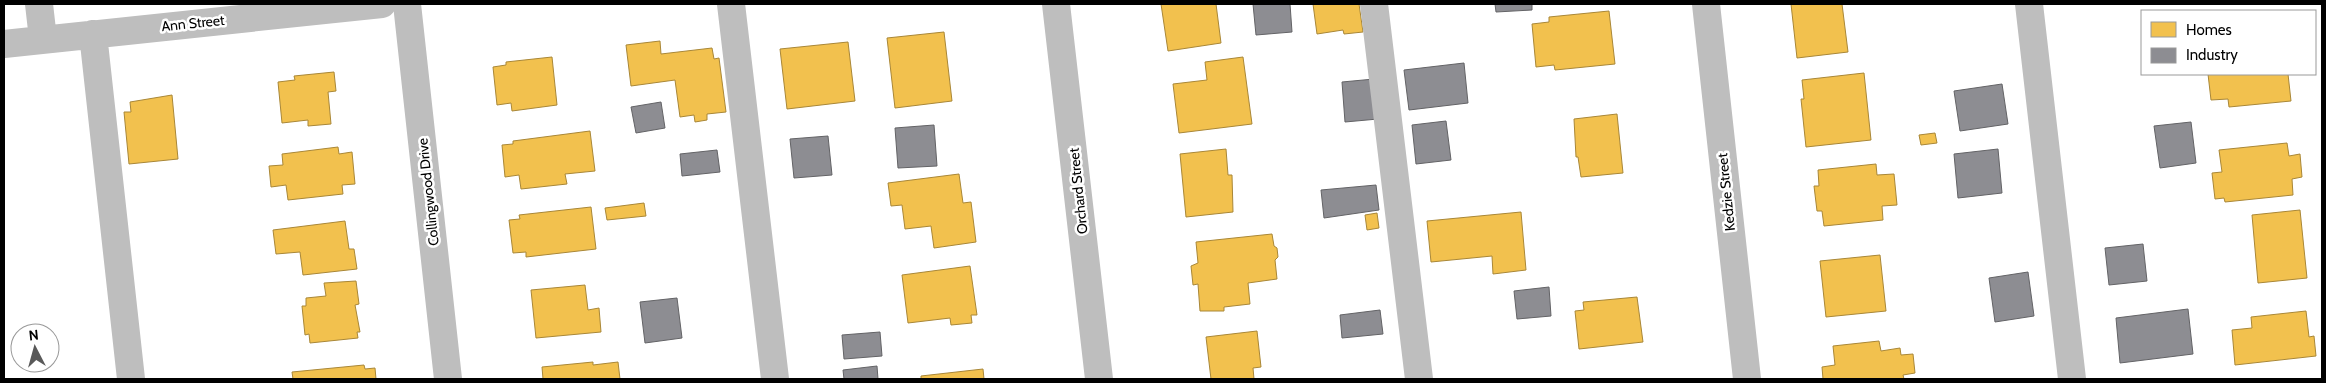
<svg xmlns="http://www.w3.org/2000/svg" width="2326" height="383" font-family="Cabin,sans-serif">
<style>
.homes{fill:#f2c14e;stroke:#a98737}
.industry{fill:#8d8d92;stroke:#636366}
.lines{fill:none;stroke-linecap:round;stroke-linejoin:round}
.minor{stroke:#bebebe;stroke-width:28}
.labels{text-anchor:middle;stroke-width:5;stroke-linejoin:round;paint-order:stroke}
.street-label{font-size:14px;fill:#000;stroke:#fff}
</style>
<rect width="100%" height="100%" fill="#fff"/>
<path class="homes" d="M 1161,4 L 1216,4 L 1221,43 L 1168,51 Z
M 1313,4 L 1359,4 L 1363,32 L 1344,34 L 1343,30 L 1317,34 Z
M 1791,4 L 1842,4 L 1848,52 L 1797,58 Z
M 1609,11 L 1615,64 L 1555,70 L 1554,65 L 1536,67 L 1532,24 L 1549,22 L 1549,17 Z
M 944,32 L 952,101 L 895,108 L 887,38 Z
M 660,41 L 661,54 L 712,48 L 714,59 L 719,58 L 726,112 L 707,114 L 707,120 L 695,122 L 694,115 L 680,117 L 675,80 L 631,86 L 626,45 Z
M 848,42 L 855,101 L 787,109 L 780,49 Z
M 552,57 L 557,105 L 512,111 L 511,103 L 497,105 L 493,67 L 506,65 L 506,62 Z
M 1243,57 L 1252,124 L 1179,133 L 1173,84 L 1207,80 L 1205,62 Z
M 334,72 L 336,91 L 328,92 L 331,124 L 308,126 L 308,120 L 282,123 L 278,82 L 295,80 L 294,76 Z
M 1864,73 L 1871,140 L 1806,147 L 1801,99 L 1804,99 L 1802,80 Z
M 2208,74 L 2288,74 L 2291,101 L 2229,107 L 2228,99 L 2211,100 Z
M 172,95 L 178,159 L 129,164 L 124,112 L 131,112 L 130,102 Z
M 1617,114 L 1623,173 L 1581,177 L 1578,157 L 1576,157 L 1574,119 Z
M 590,131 L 595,171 L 565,174 L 567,184 L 521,189 L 519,175 L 505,177 L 502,145 L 513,144 L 513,141 Z
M 1935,133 L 1937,143 L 1921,145 L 1919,135 Z
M 2287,143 L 2289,156 L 2300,154 L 2302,177 L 2292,179 L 2293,195 L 2225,202 L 2224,198 L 2215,199 L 2212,173 L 2222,172 L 2219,150 Z
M 338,147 L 339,154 L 352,152 L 355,184 L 342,185 L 343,194 L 288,200 L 286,185 L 271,187 L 269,166 L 283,165 L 282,154 Z
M 1226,149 L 1228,175 L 1232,175 L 1233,212 L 1186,217 L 1180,154 Z
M 1876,164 L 1877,175 L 1894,174 L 1897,205 L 1882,206 L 1883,220 L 1824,226 L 1822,211 L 1817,211 L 1814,186 L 1819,186 L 1818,170 Z
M 959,174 L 963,203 L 971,202 L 976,242 L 934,248 L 931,226 L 905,229 L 902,205 L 891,206 L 888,183 Z
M 644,203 L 646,216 L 607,220 L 605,208 Z
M 591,207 L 596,249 L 526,257 L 526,252 L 513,253 L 509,220 L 520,219 L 519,215 Z
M 2300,210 L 2307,278 L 2258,283 L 2252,215 Z
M 1521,212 L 1526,270 L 1493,274 L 1492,256 L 1431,262 L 1427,221 Z
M 1377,213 L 1379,228 L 1367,230 L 1365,215 Z
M 345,221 L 349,249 L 354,249 L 357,269 L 303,275 L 300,252 L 276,254 L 273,230 Z
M 1272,234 L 1274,246 L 1277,248 L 1278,257 L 1275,260 L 1277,279 L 1248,283 L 1250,304 L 1224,307 L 1224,311 L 1200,311 L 1198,284 L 1193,285 L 1191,266 L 1198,263 L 1196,242 Z
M 1880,255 L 1886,311 L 1826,317 L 1820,261 Z
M 970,266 L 977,315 L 971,315 L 972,323 L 951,325 L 950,318 L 908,323 L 902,275 Z
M 356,281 L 359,304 L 355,305 L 360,332 L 357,332 L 358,338 L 310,343 L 309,334 L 305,335 L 302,306 L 306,306 L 306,298 L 326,296 L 324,283 Z
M 585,285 L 588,310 L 599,308 L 601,332 L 536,338 L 531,290 Z
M 1637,297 L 1643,342 L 1579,349 L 1575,311 L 1584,310 L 1583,302 Z
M 2306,311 L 2309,337 L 2314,336 L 2316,356 L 2235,365 L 2232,330 L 2252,328 L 2251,317 Z
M 1257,331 L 1261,367 L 1253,368 L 1254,379 L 1211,379 L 1206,337 Z
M 1879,341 L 1881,351 L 1900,348 L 1901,355 L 1913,354 L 1915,373 L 1903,375 L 1904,379 L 1823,379 L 1822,367 L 1835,365 L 1833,346 Z
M 593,362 L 593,365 L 618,362 L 620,379 L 543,379 L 542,367 Z
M 364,365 L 365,369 L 375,368 L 376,379 L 293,379 L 292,372 Z
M 983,369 L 984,379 L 921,379 L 921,376 Z"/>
<path class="industry" d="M 1253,4 L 1290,4 L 1292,32 L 1256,35 Z
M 1495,4 L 1532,4 L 1532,10 L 1496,12 Z
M 1464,63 L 1468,103 L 1409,110 L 1404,70 Z
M 1374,79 L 1378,119 L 1345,122 L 1342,82 Z
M 2002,84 L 2008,124 L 1960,131 L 1954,91 Z
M 661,102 L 665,128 L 636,133 L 631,107 Z
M 1446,121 L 1451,160 L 1416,164 L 1412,125 Z
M 2191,122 L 2196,163 L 2160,168 L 2154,126 Z
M 934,125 L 937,166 L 898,168 L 895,128 Z
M 828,136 L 832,175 L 794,178 L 790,139 Z
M 1998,149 L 2002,193 L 1958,198 L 1954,154 Z
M 717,150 L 720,172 L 682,176 L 680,154 Z
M 1376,185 L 1379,210 L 1324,218 L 1321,190 Z
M 2143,244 L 2147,281 L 2109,285 L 2105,248 Z
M 2028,272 L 2034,316 L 1995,322 L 1989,278 Z
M 1549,287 L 1551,316 L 1517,319 L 1514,291 Z
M 677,298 L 682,338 L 645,343 L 640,302 Z
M 2188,309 L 2193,354 L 2120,363 L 2116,318 Z
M 1380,310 L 1383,334 L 1342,338 L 1340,315 Z
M 880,332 L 882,356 L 844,359 L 842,335 Z
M 877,366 L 878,379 L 844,379 L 843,370 Z"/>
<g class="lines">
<path class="minor" d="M 39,4 L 43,39
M 407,4 L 448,379
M 731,4 L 775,379
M 1056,4 L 1099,379
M 1374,4 L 1419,379
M 1706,4 L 1747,379
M 2029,4 L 2072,379
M 93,34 L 131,379
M 4,44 L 382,4"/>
</g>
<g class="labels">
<g class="street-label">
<text transform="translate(193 23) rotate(-6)" y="5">Ann Street</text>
<text transform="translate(1078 191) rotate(-96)" y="5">Orchard Street</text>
<text transform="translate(428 192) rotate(-96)" y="5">Collingwood Drive</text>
<text transform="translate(1726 192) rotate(-96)" y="5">Kedzie Street</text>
</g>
</g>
<rect width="2326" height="383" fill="none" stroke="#000000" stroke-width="10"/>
<rect x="2141" y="10" width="175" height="65" fill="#ffffff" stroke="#999999"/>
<rect x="2151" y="22" width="25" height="15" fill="#f2c14e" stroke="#999999"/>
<text x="2186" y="35" font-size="15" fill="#000000">Homes</text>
<rect x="2151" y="48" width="25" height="15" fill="#8d8d92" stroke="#999999"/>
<text x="2186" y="60" font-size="15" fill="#000000">Industry</text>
<g transform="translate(35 348) rotate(354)"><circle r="24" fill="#ffffff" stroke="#999999"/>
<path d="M0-4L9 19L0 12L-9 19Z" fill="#595959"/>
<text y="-8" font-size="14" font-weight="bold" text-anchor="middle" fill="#000000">N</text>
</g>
</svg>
